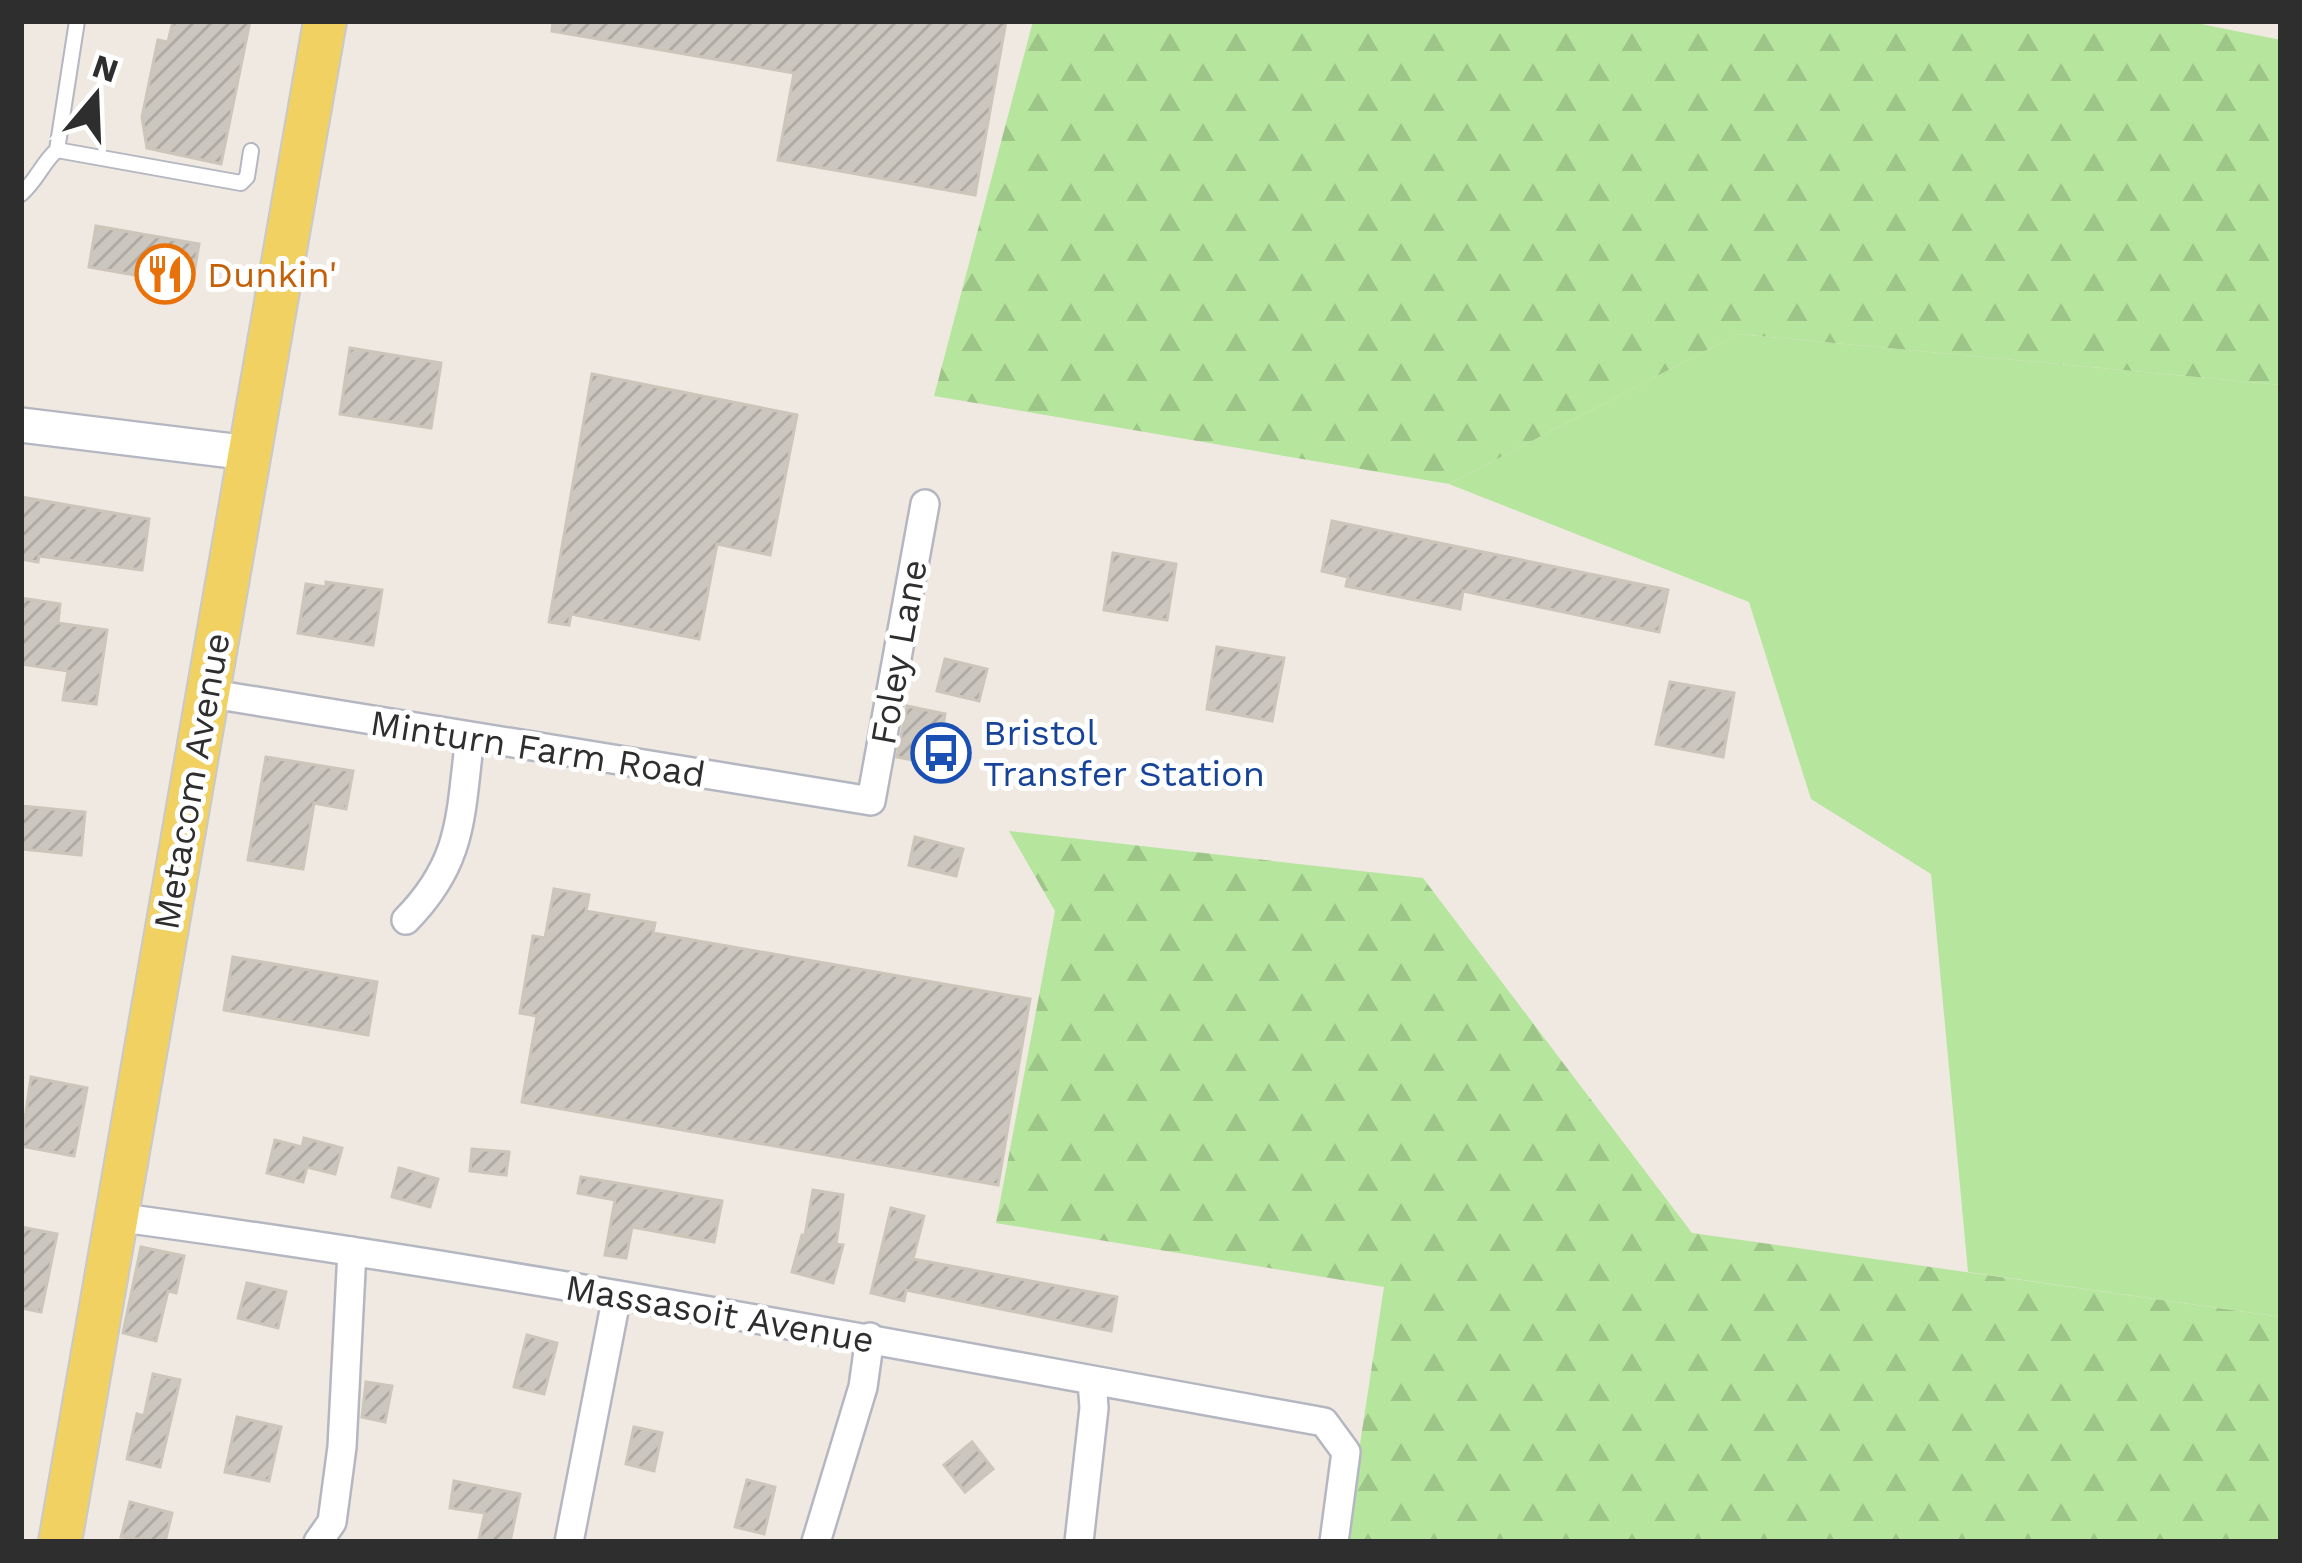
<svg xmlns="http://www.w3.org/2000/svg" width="2302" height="1563" font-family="'Work Sans',sans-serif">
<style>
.grass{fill:#b6e59e}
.forest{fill:url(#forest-firs)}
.building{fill:url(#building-hatch);stroke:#cbc5ba;stroke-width:3}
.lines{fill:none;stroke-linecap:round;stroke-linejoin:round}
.service-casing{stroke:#b4b7c1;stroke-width:18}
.minor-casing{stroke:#b4b7c1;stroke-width:32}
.tertiary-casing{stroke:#b4b7c1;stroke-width:38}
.primary-casing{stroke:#c9c9c9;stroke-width:46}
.service{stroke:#fff;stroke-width:14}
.minor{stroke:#fff;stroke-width:27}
.tertiary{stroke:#fff;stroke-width:33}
.primary{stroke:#f2d163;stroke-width:42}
.labels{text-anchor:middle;stroke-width:10;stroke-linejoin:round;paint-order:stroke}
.food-label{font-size:36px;fill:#c56008;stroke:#fff;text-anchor:start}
.street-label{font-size:36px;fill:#2e2e2e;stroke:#fff}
.transit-label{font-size:36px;fill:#164399;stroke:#fff;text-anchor:start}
</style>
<defs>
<pattern id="forest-firs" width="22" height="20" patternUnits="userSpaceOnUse" patternTransform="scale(3)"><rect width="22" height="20" fill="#b6e59e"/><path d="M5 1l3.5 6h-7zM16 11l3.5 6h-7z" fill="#9dc588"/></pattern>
<pattern id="building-hatch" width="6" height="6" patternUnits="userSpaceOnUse" patternTransform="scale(3)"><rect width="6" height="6" fill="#cbc7bf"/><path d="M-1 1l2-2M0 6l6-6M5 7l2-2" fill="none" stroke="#afaba4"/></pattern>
</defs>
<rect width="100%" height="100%" fill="#efe9e1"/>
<path class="grass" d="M 1738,334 L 2281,385 L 2281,1317 L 1968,1272 L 1931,874 L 1811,799 L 1749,602 L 1449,484 Z"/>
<path class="forest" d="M 1033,21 L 2186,21 L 2281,40 L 2281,385 L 1738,334 L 1449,484 L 934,396 Z
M 1009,831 L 1423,878 L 1692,1233 L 2281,1317 L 2281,1542 L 1345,1542 L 1384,1287 L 996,1223 L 1055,911 Z"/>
<path class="building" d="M 173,21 L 250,21 L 221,164 L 147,148 L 142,117 L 158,40 L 168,42 Z
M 553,21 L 1006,21 L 975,195 L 778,160 L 794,73 L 552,31 Z
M 96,226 L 199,244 L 192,285 L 89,267 Z
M 350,348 L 441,363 L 431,428 L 340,414 Z
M 592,374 L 797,415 L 770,555 L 717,544 L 699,639 L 571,614 L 569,625 L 549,622 Z
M 21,497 L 149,519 L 142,570 L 39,556 L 38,562 L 21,559 Z
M 1332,521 L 1668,590 L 1659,632 L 1463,591 L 1460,609 L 1346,586 L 1348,577 L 1322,571 Z
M 1113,553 L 1176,564 L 1167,620 L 1104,610 Z
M 326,582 L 382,590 L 373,645 L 298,633 L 306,584 L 326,587 Z
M 21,598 L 60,604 L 58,623 L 107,630 L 96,704 L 63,700 L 68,671 L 21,664 Z
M 1217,647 L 1284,658 L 1272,721 L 1207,709 Z
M 945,659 L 987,669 L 979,701 L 937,691 Z
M 1670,682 L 1734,693 L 1723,757 L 1656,744 Z
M 907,706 L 945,714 L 942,733 L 962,736 L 956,768 L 897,757 Z
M 266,757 L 353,771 L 346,809 L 314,803 L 303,869 L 248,860 Z
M 21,806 L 85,812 L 81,855 L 21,849 Z
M 915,837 L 963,849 L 956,876 L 909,865 Z
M 554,889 L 589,895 L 586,911 L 655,923 L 653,933 L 1030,999 L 998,1185 L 522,1102 L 537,1016 L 520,1013 L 533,936 L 545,938 Z
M 233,957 L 377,982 L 368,1035 L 224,1010 Z
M 31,1077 L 87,1088 L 74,1156 L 21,1146 Z
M 304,1138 L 342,1148 L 335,1174 L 307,1167 L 303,1182 L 267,1173 L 275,1140 L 302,1147 Z
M 472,1149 L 509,1152 L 506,1175 L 470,1171 Z
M 399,1168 L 438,1179 L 430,1207 L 392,1197 Z
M 581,1177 L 722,1201 L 714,1242 L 632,1227 L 626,1258 L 605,1255 L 615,1200 L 578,1193 Z
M 813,1190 L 843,1195 L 836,1244 L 843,1245 L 833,1283 L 792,1272 L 802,1235 L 805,1235 Z
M 891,1208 L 924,1216 L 913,1259 L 1117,1297 L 1111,1331 L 906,1290 L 904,1301 L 871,1293 Z
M 21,1227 L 57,1234 L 41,1312 L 21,1308 Z
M 141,1247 L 184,1256 L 176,1293 L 168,1291 L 156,1341 L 123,1333 Z
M 247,1283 L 286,1292 L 278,1328 L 238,1318 Z
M 527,1335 L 557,1343 L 544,1394 L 514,1387 Z
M 153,1374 L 180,1380 L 160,1467 L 127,1459 L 137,1414 L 144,1416 Z
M 366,1382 L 392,1386 L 385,1422 L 362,1417 Z
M 237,1417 L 281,1427 L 269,1481 L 225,1472 Z
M 634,1427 L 662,1433 L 654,1471 L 626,1464 Z
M 972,1442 L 993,1469 L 965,1492 L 944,1465 Z
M 747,1480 L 775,1487 L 764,1534 L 735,1527 Z
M 454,1481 L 520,1494 L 510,1542 L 479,1539 L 485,1513 L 450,1508 Z
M 130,1502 L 172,1513 L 165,1542 L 121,1537 Z"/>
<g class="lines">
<g class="service-casing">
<path id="service" d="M 77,21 L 57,150 L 241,183 L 247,177 L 251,151
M 21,194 C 38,179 42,163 57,150"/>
</g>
<g class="minor-casing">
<path id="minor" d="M 206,693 L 871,801 L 925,504
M 406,920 C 464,861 460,815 470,737
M 115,1217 C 520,1271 922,1350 1324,1422 L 1346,1452 L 1334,1542
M 318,1542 L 332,1522 L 342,1447 L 352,1251
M 569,1542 L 617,1295
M 816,1542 L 863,1387 L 870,1337
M 1079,1542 L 1094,1408 L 1092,1380"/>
</g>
<g class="tertiary-casing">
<path id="tertiary" d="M 21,425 L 249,453"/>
</g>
<g class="primary-casing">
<path id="primary" d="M 60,1542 L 325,21"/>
</g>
<use href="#service" class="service"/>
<use href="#minor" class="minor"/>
<use href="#tertiary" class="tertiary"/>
<use href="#primary" class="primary"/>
</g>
<defs>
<g id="restaurant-ring" transform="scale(3)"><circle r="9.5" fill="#fff" stroke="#e8710a" stroke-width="1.5"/><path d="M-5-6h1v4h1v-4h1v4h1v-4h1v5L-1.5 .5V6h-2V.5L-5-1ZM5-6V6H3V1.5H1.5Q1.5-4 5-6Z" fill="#e8710a"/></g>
<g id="bus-ring" transform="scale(3)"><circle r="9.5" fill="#fff" stroke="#1a4fb4" stroke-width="1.5"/><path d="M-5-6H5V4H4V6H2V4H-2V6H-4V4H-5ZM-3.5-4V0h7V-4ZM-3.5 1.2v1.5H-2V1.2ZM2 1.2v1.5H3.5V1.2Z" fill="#1a4fb4"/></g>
</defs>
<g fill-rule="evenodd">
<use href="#restaurant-ring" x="165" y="274"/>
<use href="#bus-ring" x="941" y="753"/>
</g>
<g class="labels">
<g class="food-label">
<text x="207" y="287">Dunkin'</text>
</g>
<g class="street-label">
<text transform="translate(898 652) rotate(-80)" y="13">Foley Lane</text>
<text transform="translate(538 748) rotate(9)" y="13">Minturn Farm Road</text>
<text transform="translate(191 781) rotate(-80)" y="13">Metacom Avenue</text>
<text transform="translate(720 1313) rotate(10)" y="13">Massasoit Avenue</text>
</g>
<g class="transit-label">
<text x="983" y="745">Bristol<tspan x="983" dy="41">Transfer Station</tspan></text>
</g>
</g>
<rect width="2302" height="1563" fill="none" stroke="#2e2e2e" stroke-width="48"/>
<g transform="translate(96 96) rotate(19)" stroke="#ffffff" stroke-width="9" paint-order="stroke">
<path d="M0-9L21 45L0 30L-21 45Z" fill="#2e2e2e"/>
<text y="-18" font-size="33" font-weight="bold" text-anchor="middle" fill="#2e2e2e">N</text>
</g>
</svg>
